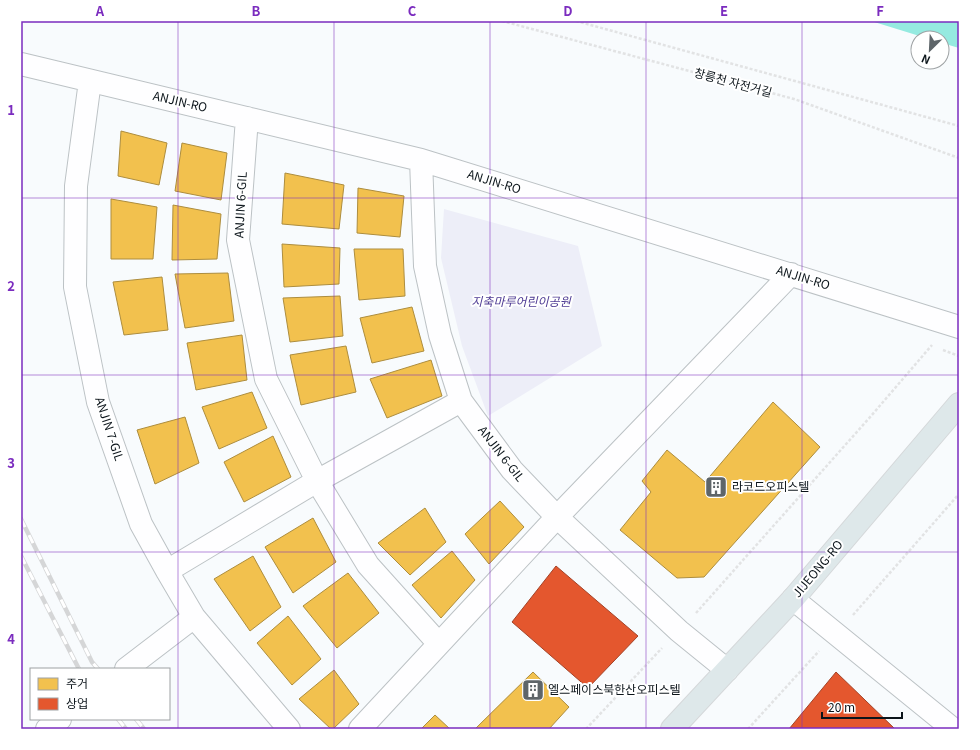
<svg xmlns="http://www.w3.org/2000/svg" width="980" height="750" font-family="Georgia,'Noto Sans KR',serif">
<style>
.green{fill:#edeef8}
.water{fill:#95eae0}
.homes{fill:#f2c14e;stroke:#ad8d3e}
.shops{fill:#e4572e;stroke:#a34328}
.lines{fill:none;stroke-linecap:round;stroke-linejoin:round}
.minor-casing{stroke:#bcc2c5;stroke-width:24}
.major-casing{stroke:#d5d8da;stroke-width:24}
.path{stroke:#e2e3e4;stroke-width:2.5;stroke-dasharray:3 2;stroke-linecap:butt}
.minor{stroke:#fefeff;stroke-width:22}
.major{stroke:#dee8ea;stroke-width:22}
.rail-casing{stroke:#d5d6d7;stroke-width:4.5}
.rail{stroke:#fff;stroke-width:3;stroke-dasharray:9;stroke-linecap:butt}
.grid{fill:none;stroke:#7b2cbf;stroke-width:1;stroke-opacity:0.55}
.labels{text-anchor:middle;stroke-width:4;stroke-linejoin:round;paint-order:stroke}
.street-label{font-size:12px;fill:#0b141a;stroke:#fff}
.park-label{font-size:12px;font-style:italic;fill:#4d3a93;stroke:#fff}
.poi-label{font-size:12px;fill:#0b141a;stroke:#fff;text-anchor:start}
.neatline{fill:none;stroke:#7b2cbf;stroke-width:1.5}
.grid-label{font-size:13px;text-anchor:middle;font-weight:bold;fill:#7b2cbf}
</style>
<rect width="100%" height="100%" fill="#f8fbfd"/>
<path class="green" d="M 444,209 L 578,246 L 602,346 L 488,416 L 462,346 L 441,258 Z"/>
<path class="water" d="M 871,21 L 959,21 L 959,48 L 942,43 L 942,38 L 926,38 Z"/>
<path class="homes" d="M 121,131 L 167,143 L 159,185 L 118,176 Z
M 182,143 L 227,153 L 221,200 L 175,191 Z
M 285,173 L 344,185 L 339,229 L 282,224 Z
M 358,188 L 404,196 L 400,237 L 357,233 Z
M 111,199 L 157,207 L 153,259 L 111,259 Z
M 173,205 L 221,214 L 217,259 L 172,260 Z
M 282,244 L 340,248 L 339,284 L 284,287 Z
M 354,249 L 403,249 L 405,296 L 359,300 Z
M 228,273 L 234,321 L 185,328 L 175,274 Z
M 162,277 L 168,330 L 124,335 L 113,282 Z
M 340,296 L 343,336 L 290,342 L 283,298 Z
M 412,307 L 424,351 L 372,363 L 360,318 Z
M 242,335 L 247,380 L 196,390 L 187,343 Z
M 346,346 L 356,392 L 301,405 L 290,355 Z
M 431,360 L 442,396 L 387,418 L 370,379 Z
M 252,392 L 267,428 L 219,449 L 202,407 Z
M 773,402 L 820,447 L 704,577 L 677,578 L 620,530 L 651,492 L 642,481 L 667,450 L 705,482 Z
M 185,417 L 199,463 L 155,484 L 137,430 Z
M 273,436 L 291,477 L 244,502 L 224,462 Z
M 500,501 L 524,527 L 489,564 L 465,534 Z
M 425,508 L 446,542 L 410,575 L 378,543 Z
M 313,518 L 336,562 L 293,593 L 265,547 Z
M 452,551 L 475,580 L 441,618 L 412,585 Z
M 253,556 L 281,607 L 250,631 L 214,579 Z
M 348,573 L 379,613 L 337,648 L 303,606 Z
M 288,616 L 321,659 L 292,685 L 257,643 Z
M 334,670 L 359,704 L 333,729 L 331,729 L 299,699 Z
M 533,672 L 569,707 L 549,729 L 475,729 Z
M 435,715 L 450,729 L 421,729 Z"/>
<path class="shops" d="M 556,566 L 638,636 L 588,688 L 512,622 Z
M 836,672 L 895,729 L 789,729 Z"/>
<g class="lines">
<g class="minor-casing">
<path id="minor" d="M 21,64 L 421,160 L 959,327
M 90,81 L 76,186 L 75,287 L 98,402 L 141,524 L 167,571 L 194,617 L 289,729
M 247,118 L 238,240 L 266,379 L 317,481 L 368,565 L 439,644
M 421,160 L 425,266 L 440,335 L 461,401 L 512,470 L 557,517 L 679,631 L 727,670
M 167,571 L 317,481 L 461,401
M 793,599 L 953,729
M 126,669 L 194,617
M 47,729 L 60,719
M 360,729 L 557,517 L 791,274"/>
</g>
<g class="major-casing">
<path id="major" d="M 672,729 L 793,599 L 959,404"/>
</g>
<path class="path" d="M 502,21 L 794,99 L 959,158
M 576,21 L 959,126
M 943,350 L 959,356
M 696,613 L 871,416 L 932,345
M 853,615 L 959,494
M 586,729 L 662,648
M 748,729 L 819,651"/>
<use href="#minor" class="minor"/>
<use href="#major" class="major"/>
<g class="rail-casing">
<path id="rail" d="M 21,519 L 92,662 L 98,669
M 21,556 L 79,669
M 118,719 L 126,729
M 136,719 L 144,729"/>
</g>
<use href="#rail" class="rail"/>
</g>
<path class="grid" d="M 178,21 L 178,729M 334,21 L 334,729M 490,21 L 490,729M 646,21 L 646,729M 802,21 L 802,729M 21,198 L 959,198M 21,375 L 959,375M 21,552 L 959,552"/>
<defs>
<g id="building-square" transform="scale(1.15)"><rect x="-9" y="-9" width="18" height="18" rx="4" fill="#5e6569" stroke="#fff"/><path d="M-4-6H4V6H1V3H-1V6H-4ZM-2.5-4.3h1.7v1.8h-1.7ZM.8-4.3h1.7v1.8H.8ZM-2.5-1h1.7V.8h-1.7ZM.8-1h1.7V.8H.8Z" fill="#fff"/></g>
</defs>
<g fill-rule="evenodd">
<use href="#building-square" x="716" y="487"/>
<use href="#building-square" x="533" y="690"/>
</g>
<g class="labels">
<g class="street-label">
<text transform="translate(733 83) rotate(15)" y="4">창릉천 자전거길</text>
<text transform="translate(180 102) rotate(13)" y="4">ANJIN-RO</text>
<text transform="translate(494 182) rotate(17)" y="4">ANJIN-RO</text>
<text transform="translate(241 205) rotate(-87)" y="4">ANJIN 6-GIL</text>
<text transform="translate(803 278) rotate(17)" y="4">ANJIN-RO</text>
<text transform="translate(109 429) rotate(72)" y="4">ANJIN 7-GIL</text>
<text transform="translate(501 454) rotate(52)" y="4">ANJIN 6-GIL</text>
<text transform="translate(818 569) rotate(-50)" y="4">JIJEONG-RO</text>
</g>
<g class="park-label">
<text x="521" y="306">지축마루어린이공원</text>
</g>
<g class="poi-label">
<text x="732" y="491">라코드오피스텔</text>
<text x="548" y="694">엘스페이스북한산오피스텔</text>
</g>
</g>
<rect width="980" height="750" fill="none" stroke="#ffffff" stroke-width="44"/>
<rect x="30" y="668" width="140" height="52" fill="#ffffff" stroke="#9da1a3"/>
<rect x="38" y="678" width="20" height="12" fill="#f2c14e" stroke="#9da1a3"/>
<text x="66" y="688" font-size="12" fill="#0b141a">주거</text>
<rect x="38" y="698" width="20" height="12" fill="#e4572e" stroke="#9da1a3"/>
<text x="66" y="708" font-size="12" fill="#0b141a">상업</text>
<g transform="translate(930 50) rotate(204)"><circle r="19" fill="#ffffff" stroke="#9da1a3"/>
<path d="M0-3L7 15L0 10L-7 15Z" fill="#5e6569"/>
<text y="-6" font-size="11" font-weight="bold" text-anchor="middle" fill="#0b141a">N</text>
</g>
<path d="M822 712v6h80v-6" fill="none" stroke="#0b141a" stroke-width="2"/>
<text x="828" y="712" font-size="12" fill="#0b141a" stroke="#ffffff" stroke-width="3" paint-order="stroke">20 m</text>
<rect x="22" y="22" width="936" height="706" class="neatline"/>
<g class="grid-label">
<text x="100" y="16">A</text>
<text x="256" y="16">B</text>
<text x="412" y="16">C</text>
<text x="568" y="16">D</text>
<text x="724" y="16">E</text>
<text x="880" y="16">F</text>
<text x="11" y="115">1</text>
<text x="11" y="291">2</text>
<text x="11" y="468">3</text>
<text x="11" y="644">4</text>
</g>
</svg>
